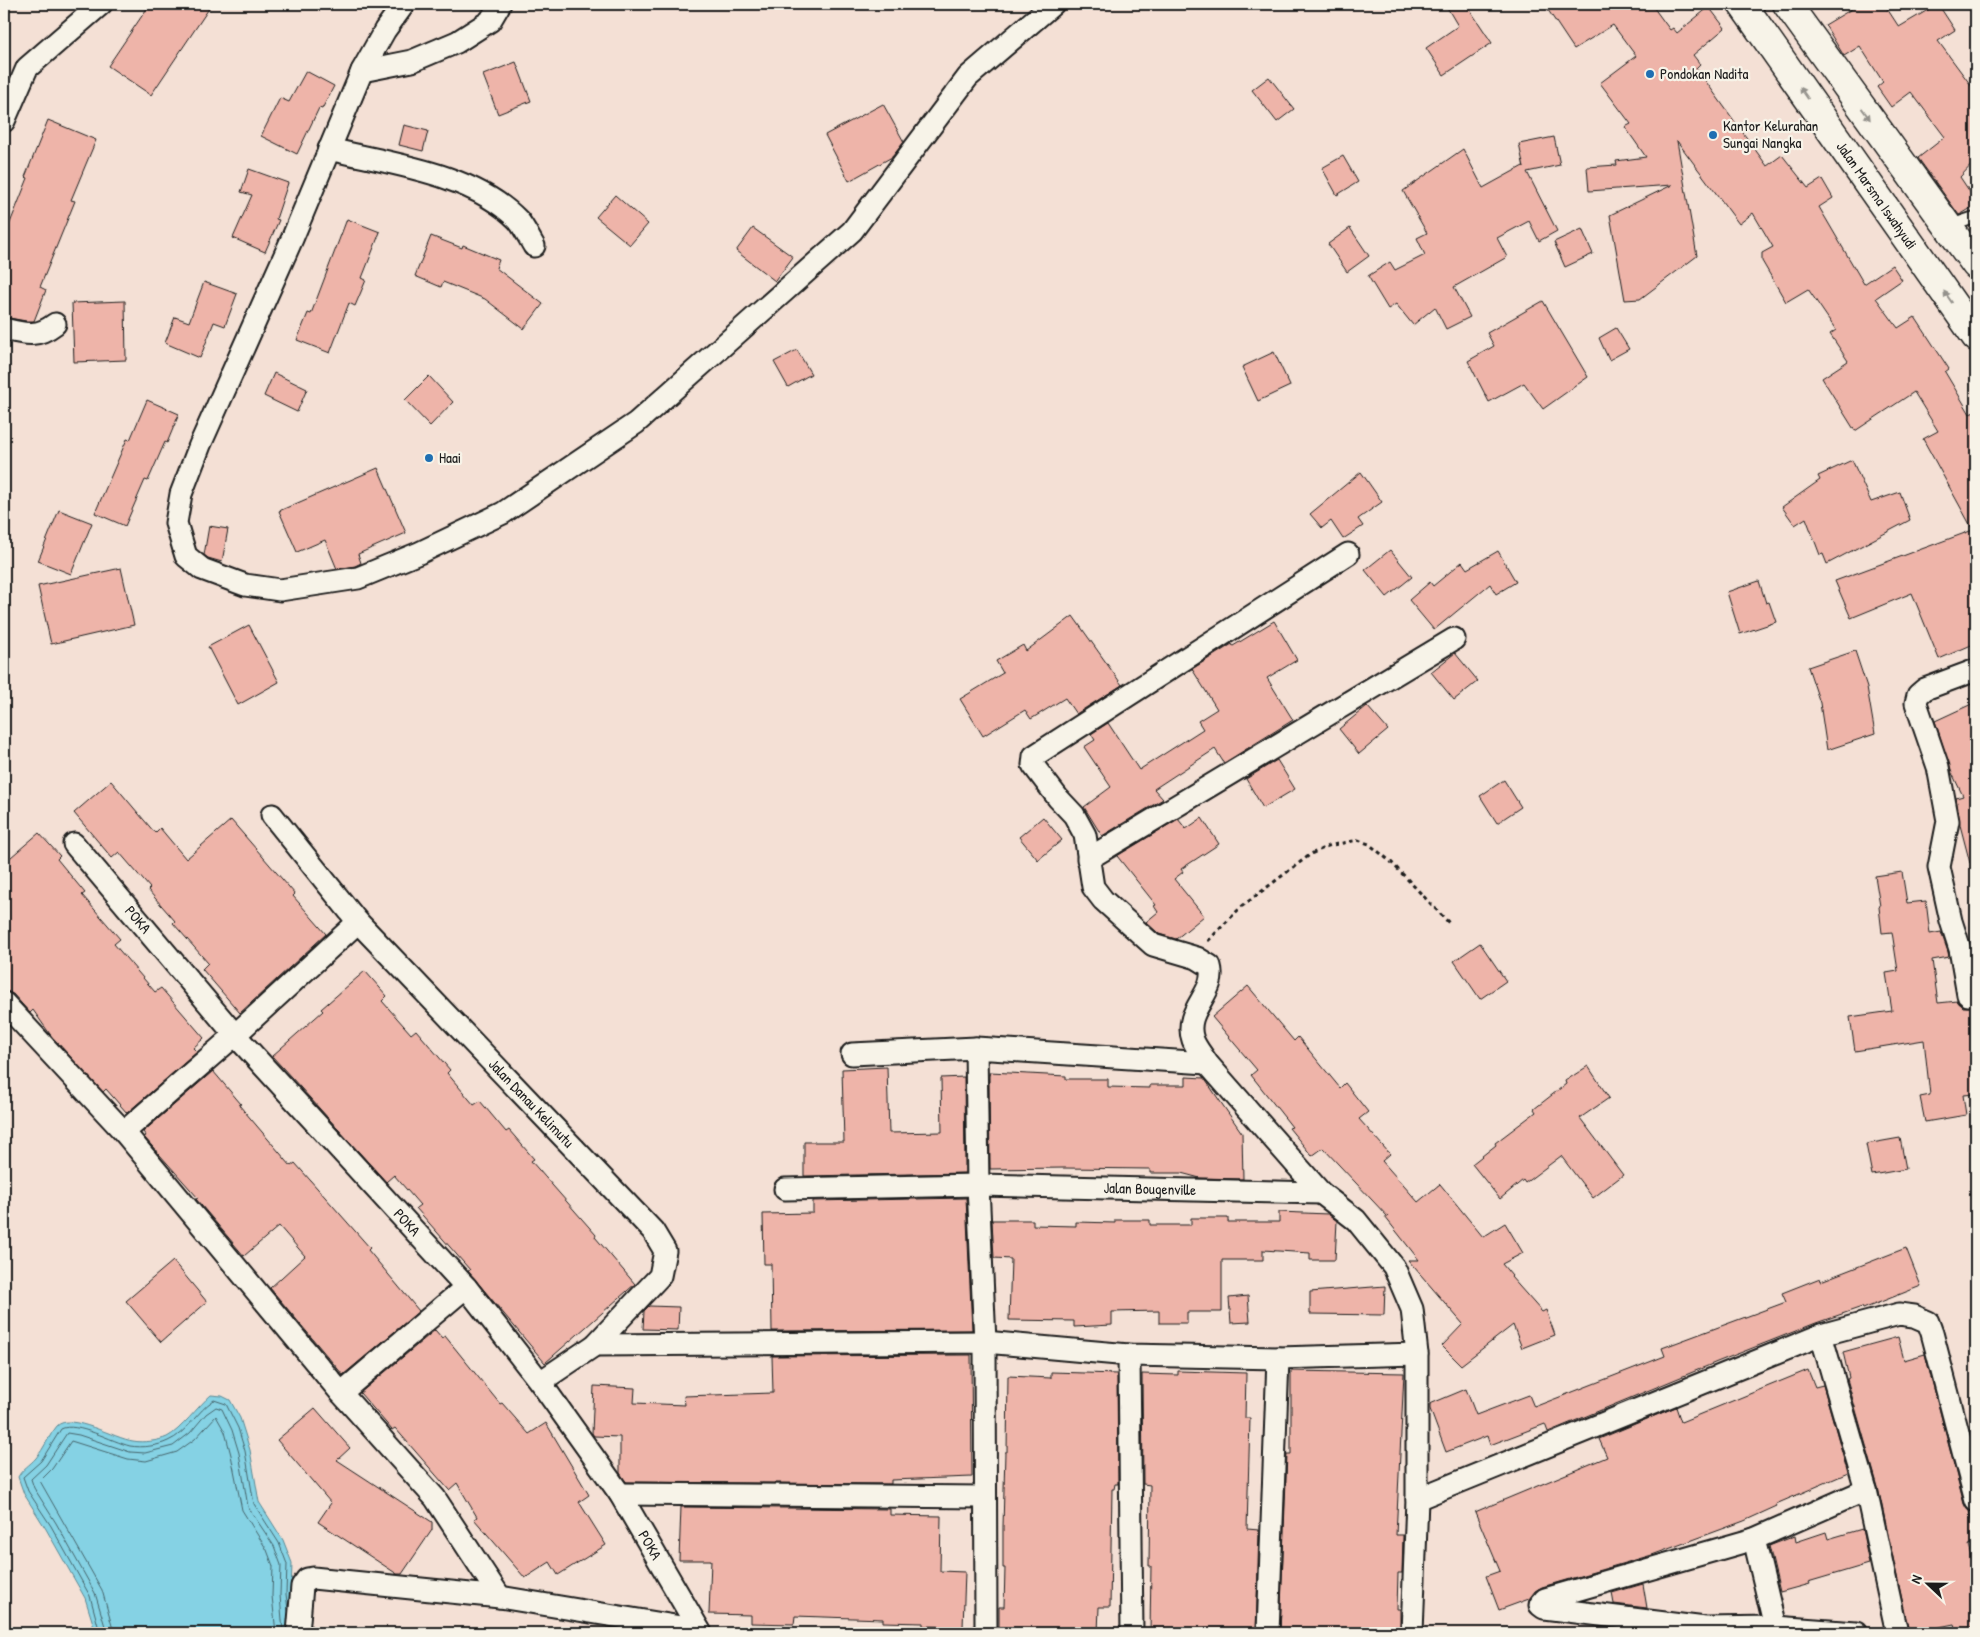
<svg xmlns="http://www.w3.org/2000/svg" width="1980" height="1637" font-family="'Patrick Hand',sans-serif">
<style>
.water{fill:#85d2e4;stroke:#5b8994}
.lines{fill:none;stroke-linecap:round;stroke-linejoin:round}
.shore{stroke:#46656c;stroke-width:1}
.building{fill:#eeb4a9;stroke:#1c1c1c}
.lane-casing{stroke:#1c1c1c;stroke-width:15}
.street-casing{stroke:#1c1c1c;stroke-width:25}
.highway-casing{stroke:#1c1c1c;stroke-width:31}
.path{stroke:#1c1c1c;stroke-width:3;stroke-dasharray:4 4;stroke-linecap:butt}
.lane{stroke:#f7f3e8;stroke-width:11}
.street{stroke:#f7f3e8;stroke-width:21}
.highway{stroke:#f7f3e8;stroke-width:28}
.oneway{fill:#94928c}
.poi-dot{fill:#1f6fb2;stroke:#f7f3e8;stroke-width:2}
.labels{text-anchor:middle;stroke-width:4.5;stroke-linejoin:round;paint-order:stroke}
.poi-label{font-size:15px;fill:#1c1c1c;stroke:#f7f3e8;text-anchor:start}
.street-label{font-size:15px;fill:#1c1c1c;stroke:#f7f3e8}
</style>
<rect width="100%" height="100%" fill="#f4e0d5"/>
<filter id="ink" filterUnits="userSpaceOnUse"><feTurbulence type="fractalNoise" baseFrequency=".02" numOctaves="2"/><feDisplacementMap in="SourceGraphic" scale="10" xChannelSelector="R" yChannelSelector="G"/><feConvolveMatrix kernelMatrix="1 2 1 2 8 2 1 2 1" color-interpolation-filters="sRGB"/></filter>
<g filter="url(#ink)">
<path class="water" d="M 211,1395 L 222,1396 L 230,1400 L 240,1418 L 250,1450 L 259,1502 L 283,1540 L 292,1563 L 291,1594 L 294,1633 L 96,1633 L 85,1598 L 46,1529 L 24,1494 L 18,1477 C 22,1469 30,1465 36,1458 C 44,1449 49,1435 57,1426 C 70,1412 116,1439 133,1441 C 143,1443 158,1441 167,1437 C 181,1430 198,1406 211,1395 Z"/>
<g class="lines">
<path class="shore" d="M 100,1633 L 90,1596 L 51,1526 L 28,1491 L 23,1477 L 41,1461 L 61,1429 C 76,1421 113,1442 130,1446 C 142,1448 158,1446 168,1441 C 187,1433 197,1411 214,1400 L 226,1404 L 238,1428 L 245,1451 L 254,1504 L 279,1543 L 287,1564 L 286,1594 L 288,1610
M 107,1633 L 95,1593 L 56,1523 L 34,1488 L 31,1479 L 46,1465 L 67,1433 L 79,1435 L 130,1452 L 145,1453 L 173,1446 L 190,1433 L 206,1414 L 216,1407 L 222,1409 L 232,1430 L 239,1453 L 248,1507 L 274,1546 L 281,1565 L 280,1595 L 283,1633
M 114,1633 L 102,1590 L 40,1481 L 52,1469 L 71,1441 L 128,1459 L 146,1461 L 177,1452 L 195,1439 L 216,1416 L 225,1432 L 231,1455 L 242,1510 L 267,1550 L 273,1566 L 272,1596 L 276,1633"/>
</g>
<path class="building" d="M 150,4 L 212,4 L 151,95 L 108,66 Z
M 1445,4 L 1466,4 L 1492,43 L 1444,75 L 1426,48 L 1458,26 Z
M 1544,4 L 1651,4 L 1670,30 L 1673,28 L 1677,33 L 1709,7 L 1725,28 L 1693,55 L 1700,64 L 1696,68 L 1767,166 L 1782,155 L 1808,188 L 1822,179 L 1833,198 L 1819,207 L 1864,284 L 1892,265 L 1902,280 L 1876,298 L 1898,328 L 1915,317 L 1949,369 L 1945,372 L 1970,414 L 1976,411 L 1976,643 L 1939,659 L 1912,593 L 1851,618 L 1835,581 L 1973,530 L 1923,439 L 1938,431 L 1914,392 L 1855,431 L 1822,378 L 1848,361 L 1830,334 L 1836,330 L 1808,289 L 1786,302 L 1762,261 L 1762,253 L 1773,247 L 1753,213 L 1739,224 L 1677,141 L 1697,256 L 1640,299 L 1625,300 L 1610,215 L 1672,185 L 1589,191 L 1587,167 L 1617,165 L 1616,161 L 1646,157 L 1625,127 L 1631,124 L 1600,83 L 1636,56 L 1613,25 L 1574,49 Z
M 1860,4 L 1884,4 L 1899,27 L 1938,4 L 1955,30 L 1938,41 L 1976,92 L 1976,160 L 1960,177 L 1976,201 L 1976,205 L 1963,213 L 1959,215 L 1918,158 L 1945,137 L 1911,92 L 1891,107 L 1877,87 L 1883,82 L 1860,46 L 1844,56 L 1825,25 Z
M 516,62 L 531,101 L 498,114 L 483,75 Z
M 306,71 L 334,86 L 322,109 L 319,108 L 297,154 L 261,136 L 280,98 L 289,102 Z
M 1269,77 L 1294,109 L 1277,122 L 1252,90 Z
M 883,104 L 904,142 L 892,157 L 849,181 L 825,135 Z
M 48,120 L 96,140 L 71,200 L 75,201 L 40,287 L 46,290 L 34,321 L 26,321 L 4,317 L 4,238 L 28,178 L 25,177 Z
M 404,125 L 428,131 L 423,151 L 399,145 Z
M 1554,137 L 1560,165 L 1527,172 L 1557,231 L 1539,241 L 1529,221 L 1497,238 L 1507,257 L 1454,287 L 1470,317 L 1446,329 L 1435,307 L 1413,325 L 1396,304 L 1388,309 L 1368,276 L 1390,262 L 1395,270 L 1425,255 L 1417,238 L 1427,233 L 1403,191 L 1463,149 L 1483,188 L 1523,166 L 1524,168 L 1519,144 Z
M 1343,156 L 1358,182 L 1337,195 L 1322,168 Z
M 249,169 L 288,183 L 276,219 L 279,220 L 265,252 L 233,238 L 252,195 L 241,192 Z
M 615,195 L 648,224 L 630,245 L 596,217 Z
M 347,219 L 380,232 L 362,278 L 366,280 L 355,306 L 349,303 L 330,353 L 297,340 L 308,313 L 311,314 Z
M 753,228 L 793,257 L 775,281 L 736,251 Z
M 1350,228 L 1369,256 L 1347,272 L 1328,244 Z
M 1582,229 L 1593,254 L 1565,267 L 1554,242 Z
M 431,236 L 462,248 L 463,245 L 499,260 L 496,268 L 543,304 L 524,329 L 485,299 L 443,282 L 441,287 L 415,276 Z
M 204,282 L 237,294 L 225,326 L 214,322 L 200,358 L 165,343 L 175,317 L 189,322 Z
M 125,301 L 126,360 L 74,362 L 72,303 Z
M 1543,301 L 1588,377 L 1543,409 L 1524,383 L 1489,402 L 1468,361 L 1494,346 L 1487,333 Z
M 1616,328 L 1629,349 L 1609,360 L 1599,338 Z
M 797,350 L 811,374 L 788,387 L 774,362 Z
M 1274,352 L 1290,386 L 1258,401 L 1242,367 Z
M 274,373 L 307,389 L 297,412 L 264,396 Z
M 429,376 L 453,402 L 430,426 L 405,400 Z
M 147,400 L 179,414 L 167,443 L 165,442 L 148,481 L 145,480 L 125,526 L 95,513 L 127,439 L 130,440 Z
M 1852,460 L 1871,502 L 1900,492 L 1910,520 L 1827,564 L 1823,554 L 1820,555 L 1806,518 L 1795,525 L 1782,507 L 1820,480 L 1818,476 Z
M 378,468 L 406,533 L 358,554 L 361,563 L 355,566 L 337,569 L 325,540 L 297,552 L 279,511 Z
M 1361,472 L 1382,502 L 1358,519 L 1363,526 L 1343,539 L 1331,521 L 1322,528 L 1310,514 Z
M 59,510 L 92,523 L 71,574 L 38,561 Z
M 209,526 L 228,529 L 222,562 L 208,558 L 204,555 Z
M 1390,550 L 1412,577 L 1387,597 L 1365,570 Z
M 1498,551 L 1516,582 L 1496,594 L 1490,584 L 1434,630 L 1409,600 L 1430,582 L 1433,586 L 1462,562 L 1467,569 Z
M 121,568 L 134,625 L 51,644 L 38,586 Z
M 1759,581 L 1766,603 L 1769,602 L 1776,622 L 1740,634 L 1727,592 Z
M 1073,616 L 1122,685 L 1076,714 L 1065,698 L 1031,719 L 1025,710 L 983,736 L 960,699 L 1003,673 L 996,661 L 1023,645 L 1026,651 Z
M 1274,621 L 1297,660 L 1267,678 L 1293,720 L 1224,763 L 1215,749 L 1154,789 L 1163,799 L 1102,836 L 1084,807 L 1111,787 L 1084,747 L 1095,740 L 1091,734 L 1108,723 L 1139,770 L 1203,729 L 1198,721 L 1217,709 L 1192,669 L 1232,644 L 1233,646 Z
M 249,625 L 279,682 L 238,705 L 208,647 Z
M 1855,651 L 1867,687 L 1875,734 L 1827,750 L 1820,703 L 1808,667 Z
M 1455,653 L 1478,681 L 1454,700 L 1431,672 Z
M 1976,702 L 1976,862 L 1970,863 L 1960,825 L 1956,798 L 1963,796 L 1951,771 L 1935,721 Z
M 1367,706 L 1388,730 L 1359,754 L 1339,729 Z
M 1277,760 L 1295,789 L 1263,808 L 1246,779 Z
M 1504,780 L 1521,807 L 1497,823 L 1480,796 Z
M 111,781 L 155,833 L 160,828 L 186,859 L 231,820 L 295,894 L 293,896 L 326,934 L 240,1013 L 202,969 L 208,963 L 173,923 L 175,921 L 148,890 L 150,888 L 119,852 L 112,858 L 74,813 Z
M 1043,817 L 1062,840 L 1038,860 L 1019,837 Z
M 1202,818 L 1219,844 L 1181,869 L 1183,872 L 1174,879 L 1204,916 L 1176,939 L 1159,934 L 1146,922 L 1158,912 L 1154,906 L 1156,905 L 1117,856 L 1178,819 L 1186,829 Z
M 39,833 L 60,856 L 57,859 L 85,893 L 82,895 L 120,939 L 114,944 L 155,992 L 161,988 L 204,1038 L 193,1048 L 197,1052 L 127,1113 L 106,1089 L 103,1092 L 52,1037 L 33,1010 L 30,1013 L 13,994 L 4,991 L 4,863 Z
M 1902,872 L 1907,903 L 1926,901 L 1930,934 L 1941,932 L 1948,952 L 1949,957 L 1932,960 L 1938,1003 L 1958,1001 L 1963,1007 L 1970,1007 L 1976,1004 L 1976,1094 L 1963,1095 L 1966,1115 L 1925,1122 L 1920,1097 L 1930,1095 L 1924,1040 L 1855,1051 L 1850,1017 L 1892,1011 L 1886,973 L 1898,971 L 1892,932 L 1882,933 L 1879,907 L 1880,906 L 1875,876 Z
M 1480,943 L 1506,981 L 1480,999 L 1454,961 Z
M 365,971 L 387,996 L 382,1001 L 411,1034 L 416,1030 L 450,1070 L 447,1073 L 474,1105 L 480,1101 L 506,1132 L 509,1130 L 534,1159 L 531,1161 L 596,1235 L 595,1237 L 635,1284 L 545,1363 L 468,1271 L 470,1270 L 416,1208 L 420,1205 L 394,1175 L 386,1182 L 272,1056 L 323,1011 L 321,1009 Z
M 1248,986 L 1294,1041 L 1298,1037 L 1340,1088 L 1345,1083 L 1368,1112 L 1359,1119 L 1390,1154 L 1382,1161 L 1418,1202 L 1440,1184 L 1483,1237 L 1505,1223 L 1523,1253 L 1502,1264 L 1512,1276 L 1511,1277 L 1542,1312 L 1546,1310 L 1555,1335 L 1522,1348 L 1513,1325 L 1461,1365 L 1442,1346 L 1463,1324 L 1408,1260 L 1419,1260 L 1385,1217 L 1388,1217 L 1323,1148 L 1312,1156 L 1289,1128 L 1292,1127 L 1251,1075 L 1257,1070 L 1212,1017 Z
M 1588,1066 L 1609,1098 L 1580,1118 L 1623,1175 L 1593,1198 L 1561,1156 L 1525,1183 L 1523,1180 L 1500,1199 L 1472,1164 L 1496,1145 L 1495,1143 L 1536,1112 L 1534,1109 L 1566,1084 L 1565,1081 Z
M 887,1067 L 889,1133 L 942,1132 L 941,1078 L 964,1077 L 965,1173 L 804,1176 L 804,1142 L 844,1142 L 842,1069 Z
M 213,1071 L 241,1104 L 239,1105 L 291,1166 L 295,1163 L 370,1248 L 368,1250 L 419,1311 L 343,1375 L 270,1288 L 305,1256 L 279,1226 L 244,1256 L 196,1199 L 198,1198 L 144,1137 L 146,1136 L 143,1132 Z
M 990,1072 L 1066,1076 L 1066,1079 L 1108,1079 L 1108,1087 L 1150,1088 L 1150,1085 L 1186,1085 L 1186,1077 L 1204,1078 L 1242,1133 L 1243,1179 L 1200,1178 L 1181,1173 L 1150,1173 L 1150,1169 L 1064,1168 L 990,1169 L 989,1076 Z
M 1900,1138 L 1906,1169 L 1872,1175 L 1866,1144 Z
M 966,1198 L 972,1330 L 772,1331 L 771,1264 L 764,1264 L 763,1214 L 813,1213 L 813,1201 Z
M 1279,1212 L 1328,1214 L 1337,1221 L 1335,1260 L 1310,1260 L 1310,1253 L 1263,1250 L 1263,1260 L 1222,1260 L 1222,1312 L 1187,1312 L 1187,1323 L 1159,1323 L 1159,1311 L 1112,1312 L 1112,1325 L 1074,1327 L 1074,1321 L 1009,1320 L 1011,1259 L 994,1258 L 992,1220 L 1033,1220 L 1033,1225 L 1076,1226 L 1076,1222 L 1115,1223 L 1115,1220 L 1150,1220 L 1150,1225 L 1191,1225 L 1191,1218 L 1228,1218 L 1228,1222 L 1279,1222 Z
M 1906,1248 L 1921,1286 L 1863,1309 L 1862,1307 L 1816,1323 L 1717,1362 L 1548,1432 L 1545,1424 L 1490,1445 L 1487,1436 L 1446,1452 L 1430,1409 L 1430,1404 L 1466,1389 L 1476,1415 L 1529,1395 L 1534,1407 L 1665,1356 L 1662,1348 L 1786,1302 L 1782,1293 L 1820,1278 L 1821,1281 Z
M 173,1261 L 207,1302 L 161,1342 L 126,1301 Z
M 1385,1286 L 1384,1315 L 1310,1314 L 1310,1292 Z
M 1248,1296 L 1250,1322 L 1231,1323 L 1229,1298 Z
M 649,1306 L 679,1307 L 678,1330 L 643,1329 L 644,1311 Z
M 435,1330 L 442,1338 L 445,1336 L 500,1404 L 502,1403 L 529,1434 L 546,1423 L 589,1495 L 579,1502 L 606,1545 L 558,1575 L 550,1562 L 525,1578 L 474,1519 L 477,1517 L 457,1483 L 449,1490 L 395,1428 L 392,1430 L 360,1393 Z
M 1898,1337 L 1904,1360 L 1925,1354 L 1964,1504 L 1969,1511 L 1972,1521 L 1976,1520 L 1976,1543 L 1968,1545 L 1976,1574 L 1976,1626 L 1956,1631 L 1954,1624 L 1909,1633 L 1878,1487 L 1847,1379 L 1849,1378 L 1843,1352 Z
M 971,1355 L 972,1477 L 891,1480 L 891,1484 L 626,1482 L 620,1473 L 620,1437 L 594,1436 L 592,1433 L 594,1386 L 635,1388 L 634,1403 L 685,1405 L 684,1396 L 773,1393 L 772,1356 Z
M 1808,1370 L 1815,1387 L 1823,1385 L 1848,1473 L 1776,1504 L 1777,1506 L 1744,1521 L 1652,1555 L 1542,1587 L 1535,1591 L 1529,1599 L 1499,1610 L 1486,1576 L 1500,1571 L 1475,1512 L 1607,1457 L 1599,1439 L 1676,1407 L 1681,1422 Z
M 1178,1371 L 1246,1373 L 1245,1418 L 1250,1418 L 1247,1529 L 1259,1530 L 1256,1633 L 1150,1633 L 1151,1566 L 1149,1566 L 1150,1485 L 1143,1484 L 1142,1374 L 1178,1375 Z
M 1291,1371 L 1404,1373 L 1396,1535 L 1403,1535 L 1402,1573 L 1398,1573 L 1397,1609 L 1400,1609 L 1400,1633 L 1280,1633 L 1287,1454 L 1291,1454 Z
M 1051,1372 L 1117,1374 L 1118,1484 L 1115,1484 L 1114,1489 L 1112,1489 L 1110,1607 L 1099,1607 L 1098,1633 L 999,1633 L 999,1607 L 1004,1607 L 1005,1568 L 1003,1568 L 1003,1527 L 1005,1452 L 1007,1452 L 1008,1376 L 1051,1378 Z
M 315,1408 L 350,1448 L 337,1460 L 432,1522 L 432,1530 L 402,1574 L 397,1574 L 318,1522 L 331,1503 L 277,1440 Z
M 681,1507 L 890,1509 L 890,1515 L 941,1516 L 940,1571 L 965,1572 L 963,1627 L 923,1626 L 923,1623 L 883,1622 L 883,1619 L 795,1616 L 794,1624 L 751,1623 L 751,1615 L 709,1614 L 711,1560 L 679,1560 Z
M 1862,1529 L 1869,1564 L 1808,1582 L 1809,1584 L 1780,1592 L 1769,1546 L 1795,1536 L 1796,1542 L 1826,1532 L 1828,1539 Z
M 1643,1584 L 1647,1608 L 1614,1604 L 1612,1593 Z"/>
<g class="lines">
<g class="lane-casing">
<path id="lane" d="M 1949,226 L 1976,217"/>
</g>
<g class="street-casing">
<g id="street">
<path d="M 404,4 L 385,30 L 362,71 L 292,239 L 200,445 L 181,494 L 176,523 L 186,556 L 202,569 L 245,585 L 280,590 L 358,578 L 419,553 L 503,513 L 636,423 L 852,231 L 968,77 L 1053,4"/>
<path d="M 362,71 L 412,61 L 457,42 L 490,21 L 500,4"/>
<path d="M 4,121 L 27,68 L 101,4"/>
<path d="M 329,149 C 391,164 472,173 518,220 C 524,227 529,238 534,246"/>
<path d="M 4,329 C 25,334 37,338 55,324"/>
<path d="M 1348,554 L 1034,756 L 1033,765 L 1058,798 L 1074,815 L 1085,835 L 1093,887 L 1103,900 L 1153,945 L 1197,958 L 1210,966 C 1218,993 1182,1010 1193,1040 C 1196,1048 1203,1056 1207,1063 L 1321,1193 L 1356,1220 L 1394,1267 L 1412,1309 L 1417,1354 L 1417,1499 L 1412,1633"/>
<path id="s1" d="M 272,815 L 358,922 L 653,1231 L 665,1251 L 660,1276 L 595,1345 L 540,1382"/>
<path id="s2" d="M 74,844 L 235,1035 L 466,1287 L 540,1382 L 620,1494 L 701,1633"/>
<path d="M 1088,859 L 1454,639"/>
<path d="M 1968,995 L 1960,949 L 1951,921 L 1939,867 L 1948,821 L 1938,767 L 1916,703 L 1918,695 L 1925,689 L 1976,670"/>
<path d="M 4,1003 L 124,1132 L 341,1393 L 435,1498 L 500,1597"/>
<path d="M 852,1054 L 976,1048"/>
<path d="M 124,1132 L 235,1035 L 358,922"/>
<path id="s3" d="M 785,1189 L 978,1185 L 1321,1193"/>
<path d="M 1821,1335 L 1866,1490 L 1897,1633"/>
<path d="M 595,1345 L 985,1342 L 1129,1355 L 1278,1358 L 1417,1354"/>
<path d="M 1129,1355 L 1132,1633"/>
<path d="M 341,1393 L 466,1287"/>
<path d="M 620,1494 L 985,1497"/>
<path d="M 1417,1499 L 1821,1335 L 1899,1314 L 1914,1316 L 1928,1322 L 1932,1333 L 1976,1501"/>
<path d="M 1754,1539 L 1545,1599 L 1540,1605 L 1544,1608 L 1705,1628 L 1775,1627 L 1856,1633"/>
<path d="M 1775,1627 L 1754,1539 L 1866,1490"/>
<path d="M 298,1633 L 302,1586 L 307,1579 L 313,1578 L 500,1597 L 699,1630"/>
<path d="M 986,1633 L 985,1342 L 978,1185 L 976,1048 L 1207,1063"/>
<path d="M 1268,1633 L 1278,1358"/>
</g>
</g>
<g class="highway-casing">
<g id="highway">
<path id="s4" d="M 1742,4 L 1976,337"/>
<path d="M 1787,4 L 1976,265"/>
</g>
</g>
<path class="path" d="M 1208,941 L 1241,907 L 1311,854 L 1328,846 L 1358,840 L 1369,844 L 1391,862 L 1449,923"/>
<use href="#lane" class="lane"/>
<use href="#street" class="street"/>
<use href="#highway" class="highway"/>
</g>
<defs><path id="oneway-solid" d="M-6-.8H1V-3.2L6.5 0L1 3.2V.8H-6Z" transform="scale(1.25)"/></defs>
<g class="oneway">
<use href="#oneway-solid" transform="translate(1804 93) rotate(-125)"/>
<use href="#oneway-solid" transform="translate(1866 114) rotate(54)"/>
<use href="#oneway-solid" transform="translate(1948 297) rotate(-125)"/>
</g>
</g>
<g class="poi-dot">
<circle cx="1650" cy="74" r="5"/>
<circle cx="1713" cy="135" r="5"/>
<circle cx="429" cy="458" r="5"/>
</g>
<g class="labels">
<g class="poi-label">
<text x="1660" y="79">Pondokan Nadita</text>
<text x="1723" y="131">Kantor Kelurahan<tspan x="1723" dy="17">Sungai Nangka</tspan></text>
<text x="439" y="463">Haai</text>
</g>
<g class="street-label">
<text dy="5" stroke="none"><textPath href="#s4" startOffset="234">Jalan Marsma Iswahyudi</textPath></text>
<text dy="5" stroke="none"><textPath href="#s2" startOffset="99">POKA</textPath></text>
<text dy="5" stroke="none"><textPath href="#s1" startOffset="388">Jalan Danau Kelimutu</textPath></text>
<text dy="5" stroke="none"><textPath href="#s3" startOffset="365">Jalan Bougenville</textPath></text>
<text dy="5" stroke="none"><textPath href="#s2" startOffset="504">POKA</textPath></text>
<text dy="5" stroke="none"><textPath href="#s2" startOffset="909">POKA</textPath></text>
</g>
</g>
<rect width="1980" height="1637" fill="none" stroke="#f7f3e8" stroke-width="20"/>
<rect x="10" y="10" width="1960" height="1617" fill="none" stroke="#1c1c1c" stroke-width="2" filter="url(#ink)"/>
<g transform="translate(1928 1584) rotate(292)" stroke="#f7f3e8" stroke-width="4" paint-order="stroke">
<path d="M0-4L9 19L0 12L-9 19Z" fill="#1c1c1c"/>
<text y="-8" font-size="14" font-weight="bold" text-anchor="middle" fill="#1c1c1c">N</text>
</g>
</svg>
